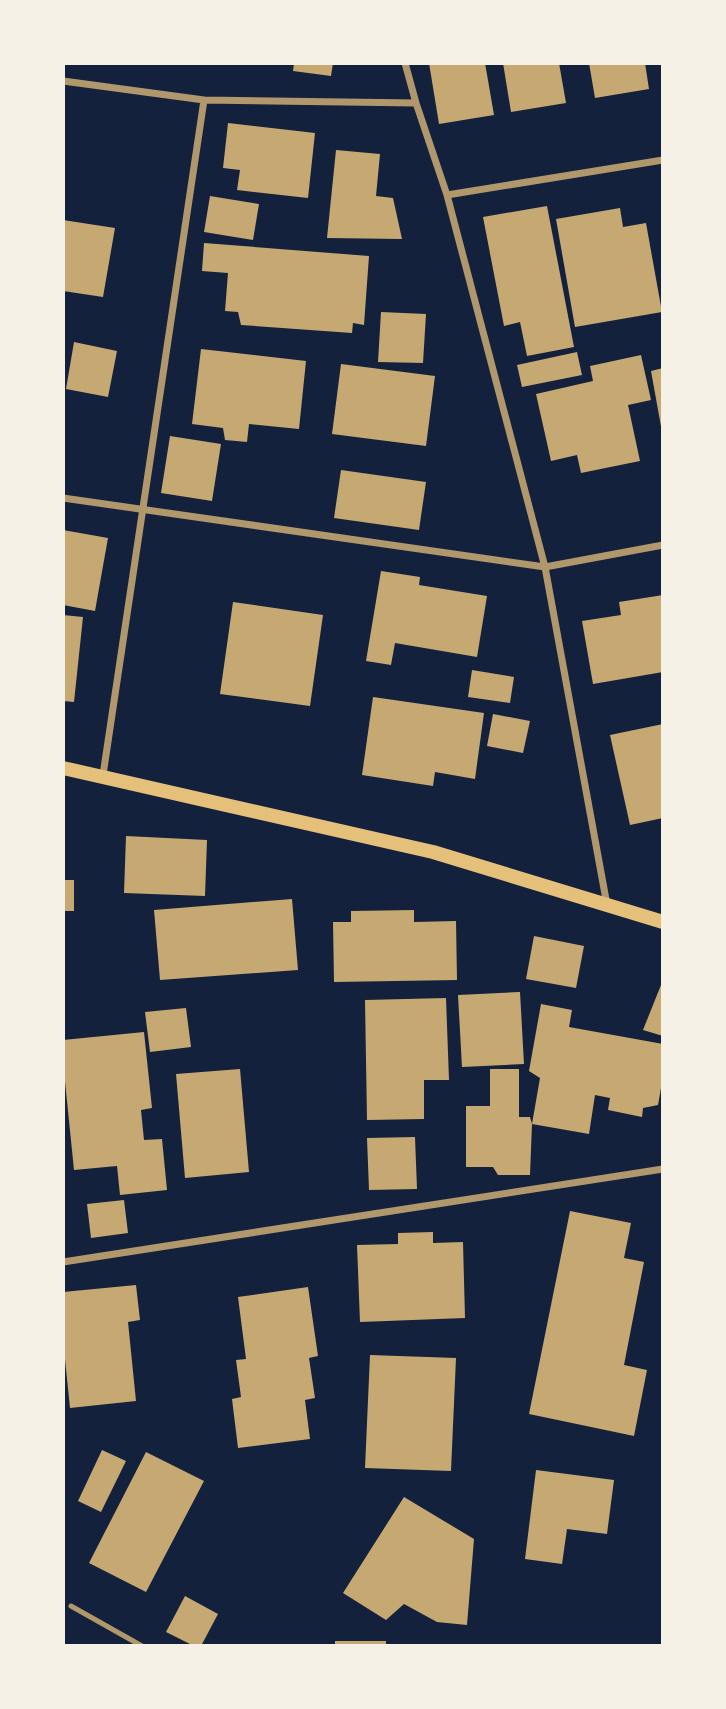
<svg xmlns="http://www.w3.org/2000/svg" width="726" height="1709" font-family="Literata,serif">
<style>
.building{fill:#c6a872}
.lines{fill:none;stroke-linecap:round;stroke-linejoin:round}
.service{stroke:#b1986c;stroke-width:5}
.minor{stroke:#b1986c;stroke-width:7}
.secondary{stroke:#e5c07b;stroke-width:14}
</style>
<rect width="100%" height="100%" fill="#14213d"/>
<path class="building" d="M 294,63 L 333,63 L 331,76 L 293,71 Z
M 429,63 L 485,63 L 494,115 L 439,124 Z
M 503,63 L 559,63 L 566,103 L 511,112 Z
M 589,63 L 645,63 L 649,89 L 595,98 Z
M 228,123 L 315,133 L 308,198 L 237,190 L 240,170 L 223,168 Z
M 336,150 L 380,154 L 376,196 L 393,198 L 402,239 L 327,238 Z
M 210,196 L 259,204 L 253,240 L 204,232 Z
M 547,206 L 574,347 L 527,356 L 520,322 L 504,326 L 483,217 Z
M 620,208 L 623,227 L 646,223 L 662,312 L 575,327 L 556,219 Z
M 63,220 L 115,228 L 103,297 L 63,291 Z
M 204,243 L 369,256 L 364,325 L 353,323 L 352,333 L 241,325 L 238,312 L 225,311 L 228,273 L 202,271 Z
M 381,312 L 426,314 L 423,363 L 378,362 Z
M 74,342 L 117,351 L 108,397 L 66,389 Z
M 201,349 L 306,361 L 299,429 L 249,424 L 247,442 L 225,440 L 223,428 L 192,424 Z
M 577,352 L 582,375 L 522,387 L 517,365 Z
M 641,355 L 651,400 L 628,405 L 640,461 L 581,473 L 577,455 L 551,461 L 536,394 L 593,381 L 590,366 Z
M 341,364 L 435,376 L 426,446 L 332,434 Z
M 663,368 L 663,432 L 662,432 L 651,371 Z
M 170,436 L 221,444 L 212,501 L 161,493 Z
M 341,470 L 426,482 L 419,530 L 334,518 Z
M 63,530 L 108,538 L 95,611 L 63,605 Z
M 381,571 L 420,577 L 419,585 L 487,596 L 477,657 L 395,643 L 391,665 L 366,661 Z
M 663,595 L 663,672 L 593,684 L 582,621 L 621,615 L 619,602 Z
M 233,602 L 323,615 L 310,706 L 220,694 Z
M 63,615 L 83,617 L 74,702 L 63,701 Z
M 472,670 L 514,677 L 510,703 L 468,697 Z
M 373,697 L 484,713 L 475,779 L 435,772 L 433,786 L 362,775 Z
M 493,714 L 530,721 L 523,753 L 487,746 Z
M 663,724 L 663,818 L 630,825 L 610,735 Z
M 126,836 L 207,840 L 205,896 L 124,893 Z
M 63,880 L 74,880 L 74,911 L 63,911 Z
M 292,899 L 298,970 L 160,980 L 154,910 Z
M 414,910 L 414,922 L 456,921 L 457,980 L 334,982 L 333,922 L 351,922 L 351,911 Z
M 534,936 L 584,946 L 576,988 L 526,979 Z
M 663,980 L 663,1036 L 643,1030 Z
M 520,992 L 524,1064 L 462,1067 L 458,995 Z
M 446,998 L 449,1080 L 424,1080 L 424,1119 L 367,1120 L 365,1000 Z
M 541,1004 L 572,1010 L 569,1027 L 663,1044 L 663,1077 L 658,1105 L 643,1108 L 642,1117 L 608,1110 L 610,1098 L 595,1095 L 589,1134 L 532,1124 L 530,1175 L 498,1175 L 493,1167 L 466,1167 L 466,1106 L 490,1106 L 490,1069 L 519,1069 L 519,1117 L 530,1117 L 532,1124 L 540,1078 L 529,1071 Z
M 186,1008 L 191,1047 L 150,1052 L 145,1012 Z
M 144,1032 L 152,1108 L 141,1110 L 144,1140 L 162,1139 L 167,1190 L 120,1195 L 117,1166 L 74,1170 L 63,1062 L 63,1040 Z
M 240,1069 L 249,1172 L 185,1178 L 176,1074 Z
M 415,1137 L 417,1189 L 369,1190 L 367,1138 Z
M 124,1200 L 128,1233 L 91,1238 L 87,1204 Z
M 570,1211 L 631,1223 L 624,1258 L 644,1262 L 624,1365 L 647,1370 L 634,1436 L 529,1414 Z
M 433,1232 L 433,1243 L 463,1242 L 465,1318 L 360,1322 L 357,1245 L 398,1244 L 398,1233 Z
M 136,1285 L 140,1320 L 128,1322 L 136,1401 L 70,1408 L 63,1340 L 63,1292 Z
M 308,1287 L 318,1356 L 309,1358 L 315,1398 L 305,1400 L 310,1439 L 238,1448 L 232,1399 L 241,1397 L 236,1360 L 246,1359 L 238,1297 Z
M 370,1355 L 456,1358 L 451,1471 L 365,1468 Z
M 102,1450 L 126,1461 L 101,1512 L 78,1501 Z
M 146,1452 L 204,1481 L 146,1592 L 89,1563 Z
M 536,1470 L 614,1480 L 607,1534 L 567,1529 L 562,1564 L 525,1559 Z
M 404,1497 L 474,1539 L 467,1625 L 437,1622 L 404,1604 L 386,1620 L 343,1593 Z
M 185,1596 L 218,1614 L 201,1646 L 194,1646 L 166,1632 Z
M 335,1641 L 386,1641 L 386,1646 L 335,1646 Z"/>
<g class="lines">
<path class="service" d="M 71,1606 L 142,1646"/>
<path class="minor" d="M 405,63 L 416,103 L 447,195 L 545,567 L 607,905
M 63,81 L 204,100 L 416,103
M 447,195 L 663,160
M 63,498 L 545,567 L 663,545
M 103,775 L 204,100
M 63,1262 L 663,1169"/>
<path class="secondary" d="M 63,768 L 433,852 L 663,922"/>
</g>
<rect width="726" height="1709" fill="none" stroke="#f6f1e7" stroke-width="130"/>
</svg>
